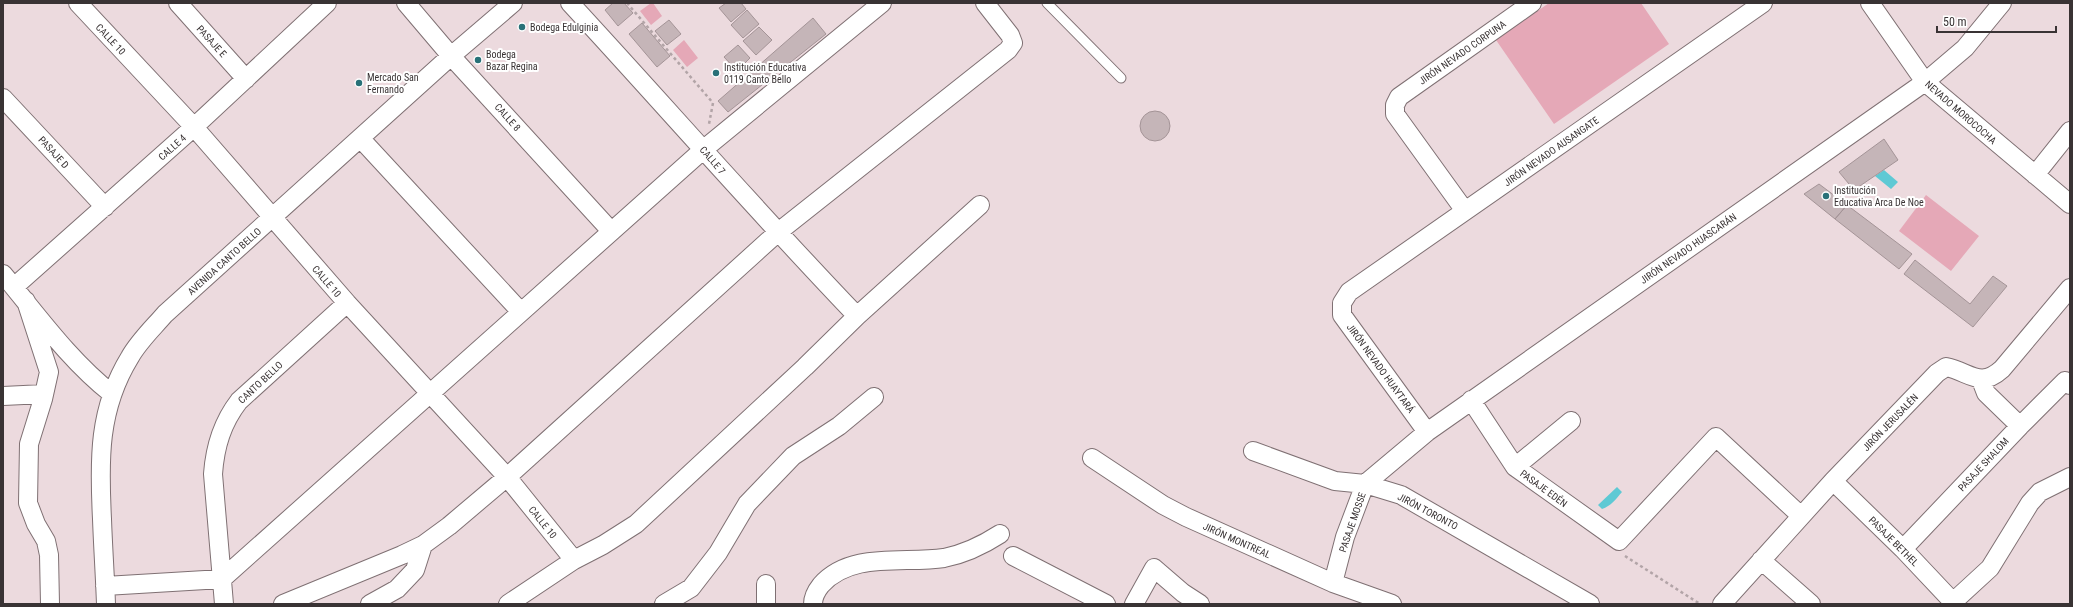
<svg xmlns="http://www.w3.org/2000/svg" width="2073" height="607" font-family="'Roboto Condensed',sans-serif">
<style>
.green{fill:#e5a8b7}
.water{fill:#5ec9d4}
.building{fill:#c5b5b8;stroke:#a49497}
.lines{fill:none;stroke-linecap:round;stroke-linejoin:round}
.service-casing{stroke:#7f7073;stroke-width:11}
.minor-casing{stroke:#7f7073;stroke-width:20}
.path{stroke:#b2a4a7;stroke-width:2.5;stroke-dasharray:3 3;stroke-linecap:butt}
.service{stroke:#fff;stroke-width:9}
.minor{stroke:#fff;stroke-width:18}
.poi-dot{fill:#287178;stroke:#fff;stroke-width:1.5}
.labels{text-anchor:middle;stroke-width:4;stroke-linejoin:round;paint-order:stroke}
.poi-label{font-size:10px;fill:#393334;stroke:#fff;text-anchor:start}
.street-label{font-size:10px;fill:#393334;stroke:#fff}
</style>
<rect width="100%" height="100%" fill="#ecdade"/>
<path class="green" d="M 651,3 L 653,3 L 662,16 L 651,25 L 640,11 Z
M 1549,3 L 1641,3 L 1669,44 L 1554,124 L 1496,40 Z
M 684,40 L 698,58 L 687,67 L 673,50 Z
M 1926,195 L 1979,236 L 1951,271 L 1899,231 Z"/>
<path class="water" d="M 1884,170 L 1898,182 L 1891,189 L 1875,176 Z
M 1617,487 L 1622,492 C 1616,499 1611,506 1602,509 L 1598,505 Z"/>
<path class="building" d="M 613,3 L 624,3 L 633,13 L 618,26 L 605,10 Z
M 726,3 L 741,3 L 746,9 L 731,22 L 719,8 Z
M 747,10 L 759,24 L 743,38 L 731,25 Z
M 813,18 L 826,34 L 728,112 L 718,101 Z
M 669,20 L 681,34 L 667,45 L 655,31 Z
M 642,23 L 670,56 L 657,67 L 629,34 Z
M 759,27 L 772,40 L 756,55 L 743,41 Z
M 738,45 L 750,58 L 737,71 L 724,57 Z
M1140 126a15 15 0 1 1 30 0a15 15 0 1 1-30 0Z
M 1884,139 L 1898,160 L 1854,190 L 1839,172 Z
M 1819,184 L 1847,205 L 1835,219 L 1804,194 Z
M 1847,205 L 1912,254 L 1899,269 L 1835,219 Z
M 1915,260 L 1970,304 L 1993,276 L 2007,286 L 1973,327 L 1904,274 Z"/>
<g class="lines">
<g class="service-casing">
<path id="service" d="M 1047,3 L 1121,78"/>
</g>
<g class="minor-casing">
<path id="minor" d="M 78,3 L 194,127 L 347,303 L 507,477 L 574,560
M 178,3 L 246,79
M 406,3 L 451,56 L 611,231
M 570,3 C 666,107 759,214 857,316
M 1870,3 L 1925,82 L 2070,204
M 3,98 L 105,207
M 360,138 L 521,312
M 2035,175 L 2070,131
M 1465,211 L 1395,114 L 1395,105 L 1399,97 L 1532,3
M 3,274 C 38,316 69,360 112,394
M 14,287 L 194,127 L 327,3
M 26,301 L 49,372 L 43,399 L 29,444 L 28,503 L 36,524 L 46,541 L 49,555 L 50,604
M 1981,380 L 1986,393 L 2020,426
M 3,396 L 44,394
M 1471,400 L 1515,467 L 1619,541 L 1716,437 L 1801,516
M 1427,432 L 1342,315 L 1342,303 L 1349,292 L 1763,3
M 1253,451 L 1335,481 L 1365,484 L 1401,495 L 1590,604
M 1092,458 L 1163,505 L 1186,517 L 1333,583 L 1392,604
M 1515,467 L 1571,421
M 1833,481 L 1903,549 L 1953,602 L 1990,568 L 2030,503 L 2040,492 L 2070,477
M 1903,549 L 2020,426 L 2065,381 L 2070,385
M 1013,556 L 1106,604
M 1761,560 L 1811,604
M 1333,583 L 1345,537 L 1365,484 L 1427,432 L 1925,82 L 1965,48 L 2002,3
M 105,586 L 222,579 L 704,149 L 882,3
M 106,604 C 105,576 103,547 102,519 C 99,460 98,409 130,357 C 139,341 153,328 165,314 L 451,56 L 513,3
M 224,604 L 213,474 C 215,446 222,423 239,401 L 347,303
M 283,604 L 402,555 L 423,545 L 449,526 L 507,477 L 777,233 L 1008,50 L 1013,43 L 1010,35 L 985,3
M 370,604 L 397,589 L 415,570 L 423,545
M 508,604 L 574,560 L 603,545 L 636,524 L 805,367 L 857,316 L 980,205
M 664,604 L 691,588 L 718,553 L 747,504 L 793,456 L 839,426 L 874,397
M 766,604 L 766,584
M 813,604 C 813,597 817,590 821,585 C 851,551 904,564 944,558 C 964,554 983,545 1000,534
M 1134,604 L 1154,568 L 1183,593 L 1200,604
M 1722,604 L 1833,481 L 1937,373 L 1946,367 C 1970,372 1980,389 2002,369 L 2070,288"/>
</g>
<path class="path" d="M 627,3 L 713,103 L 709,124
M 1625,556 L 1700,604"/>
<use href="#service" class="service"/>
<use href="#minor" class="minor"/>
</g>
<g class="poi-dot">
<circle cx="522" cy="27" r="4"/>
<circle cx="478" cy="60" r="4"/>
<circle cx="716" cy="73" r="4"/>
<circle cx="359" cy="83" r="4"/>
<circle cx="1826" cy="196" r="4"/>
</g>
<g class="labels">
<g class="poi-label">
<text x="530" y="31">Bodega Edulginia</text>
<text x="486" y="58">Bodega<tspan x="486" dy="12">Bazar Regina</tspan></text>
<text x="724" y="71">Institución Educativa<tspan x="724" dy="12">0119 Canto Bello</tspan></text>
<text x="367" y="81">Mercado San<tspan x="367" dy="12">Fernando</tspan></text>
<text x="1834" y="194">Institución<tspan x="1834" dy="12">Educativa Arca De Noe</tspan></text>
</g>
<g class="street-label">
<text transform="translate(111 39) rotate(47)" y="4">CALLE 10</text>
<text transform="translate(212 41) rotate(48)" y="4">PASAJE E</text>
<text transform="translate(1462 52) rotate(-35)" y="4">JIRÓN NEVADO CORPUNA</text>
<text transform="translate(1961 112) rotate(41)" y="4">NEVADO MOROCOCHA</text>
<text transform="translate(508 117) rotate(48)" y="4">CALLE 8</text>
<text transform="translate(172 147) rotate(-42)" y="4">CALLE 4</text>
<text transform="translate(1551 151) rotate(-35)" y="4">JIRÓN NEVADO AUSANGATE</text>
<text transform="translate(54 152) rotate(47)" y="4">PASAJE D</text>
<text transform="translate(713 160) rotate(49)" y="4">CALLE 7</text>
<text transform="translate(1688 248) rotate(-35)" y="4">JIRÓN NEVADO HUASCARÁN</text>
<text transform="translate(224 261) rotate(-42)" y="4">AVENIDA CANTO BELLO</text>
<text transform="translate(327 281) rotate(49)" y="4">CALLE 10</text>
<text transform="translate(1381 368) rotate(54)" y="4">JIRÓN NEVADO HUAYTARÁ</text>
<text transform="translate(260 382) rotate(-43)" y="4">CANTO BELLO</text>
<text transform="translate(1890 422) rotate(-46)" y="4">JIRÓN JERUSALÉN</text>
<text transform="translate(1983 464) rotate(-47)" y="4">PASAJE SHALOM</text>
<text transform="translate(1544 488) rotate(36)" y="4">PASAJE EDÉN</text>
<text transform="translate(1428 511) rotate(28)" y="4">JIRÓN TORONTO</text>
<text transform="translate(543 522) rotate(51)" y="4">CALLE 10</text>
<text transform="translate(1352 522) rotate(-71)" y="4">PASAJE MOSSE</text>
<text transform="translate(1237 540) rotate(24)" y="4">JIRÓN MONTREAL</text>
<text transform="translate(1894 541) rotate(45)" y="4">PASAJE BETHEL</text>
</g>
</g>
<rect width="2073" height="607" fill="none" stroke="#393334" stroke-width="8"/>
<path d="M1937 26v6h119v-6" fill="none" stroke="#393334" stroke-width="2"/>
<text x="1943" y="26" font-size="12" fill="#393334" stroke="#ffffff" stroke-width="3" paint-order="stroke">50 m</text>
</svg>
